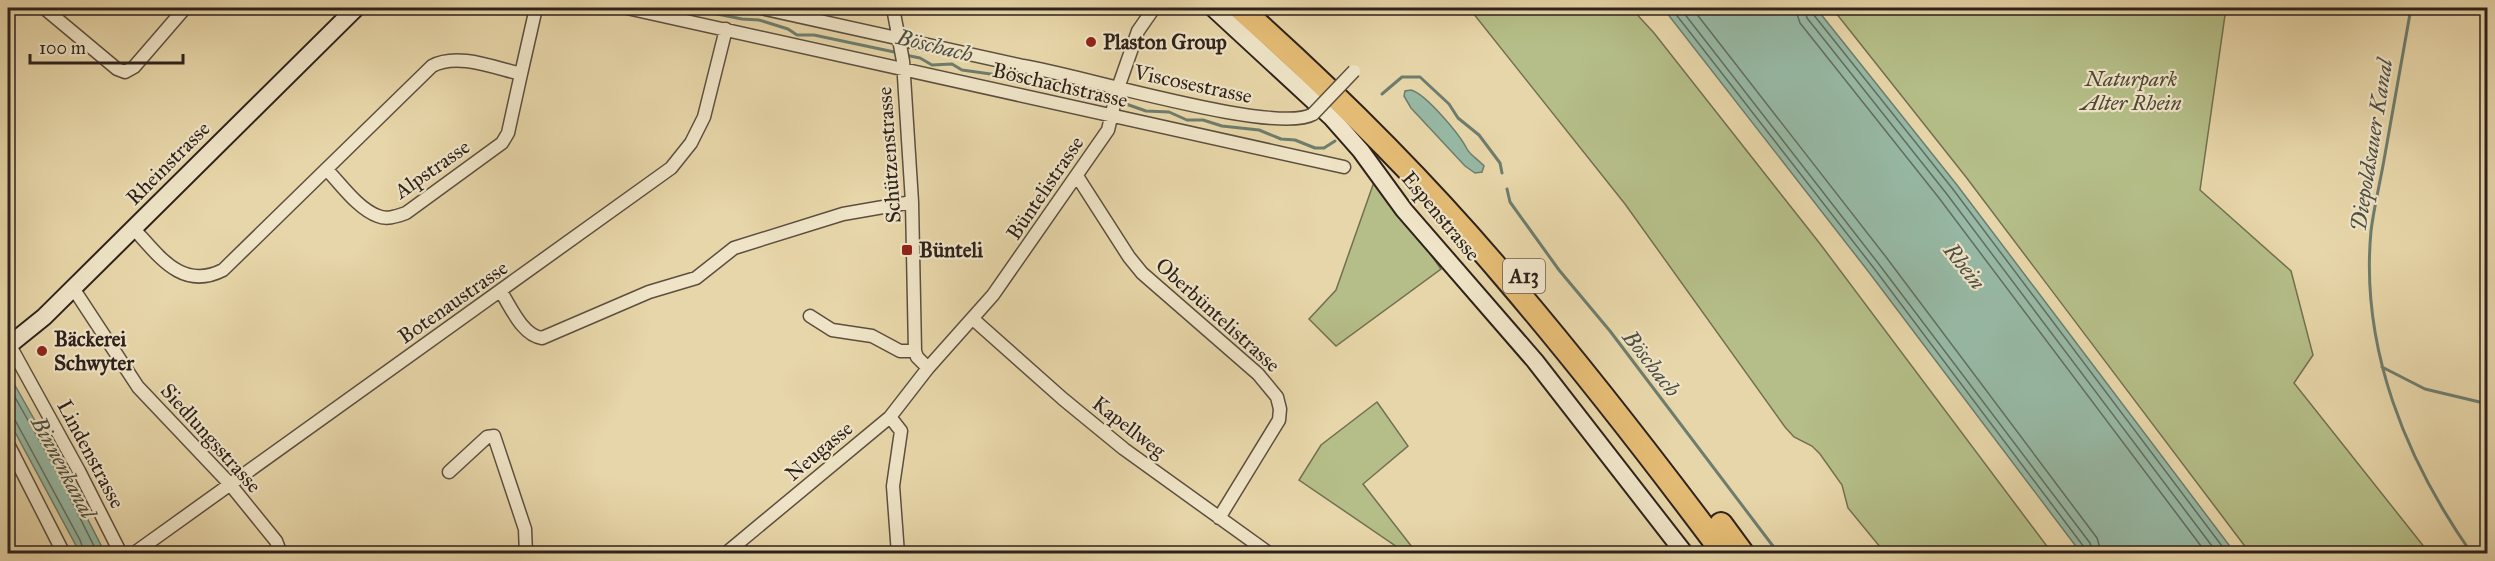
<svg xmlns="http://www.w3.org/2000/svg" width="2495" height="561" font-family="'IM FELL Great Primer',serif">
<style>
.green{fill:#b5be88;stroke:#727052;stroke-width:1.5}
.water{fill:#97b9a5;stroke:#6d7d6e;stroke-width:1.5}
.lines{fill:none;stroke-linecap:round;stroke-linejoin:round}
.shore{stroke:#626e60;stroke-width:1.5}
.stream{stroke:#6d7d6e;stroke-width:3}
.street-casing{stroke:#5c4f3f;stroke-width:15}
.secondary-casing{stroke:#2e221c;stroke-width:20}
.highway-casing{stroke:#2e221c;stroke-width:26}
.street{stroke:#efe4c7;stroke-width:12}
.secondary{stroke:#efe4c7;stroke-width:16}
.highway{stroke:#e4bb74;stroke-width:22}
.street-bridge-casing{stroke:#5c4f3f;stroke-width:15;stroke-linecap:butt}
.street-bridge{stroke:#efe4c7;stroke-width:12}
.poi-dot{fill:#8f2418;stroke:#efe4c7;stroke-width:2}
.labels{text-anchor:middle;stroke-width:4.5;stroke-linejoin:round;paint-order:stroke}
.shield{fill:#efe4c7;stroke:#685c4f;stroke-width:1.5}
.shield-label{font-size:20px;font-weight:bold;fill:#2e221c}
.poi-label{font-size:21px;font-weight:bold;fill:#2e221c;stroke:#efe4c7;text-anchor:start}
.park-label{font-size:21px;font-style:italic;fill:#504937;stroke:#efe4c7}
.street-label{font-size:21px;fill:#2e221c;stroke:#efe4c7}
.water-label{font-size:22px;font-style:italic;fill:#4e4f45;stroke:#efe4c7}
</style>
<rect width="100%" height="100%" fill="#e7d6a9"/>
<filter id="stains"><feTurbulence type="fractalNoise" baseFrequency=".00333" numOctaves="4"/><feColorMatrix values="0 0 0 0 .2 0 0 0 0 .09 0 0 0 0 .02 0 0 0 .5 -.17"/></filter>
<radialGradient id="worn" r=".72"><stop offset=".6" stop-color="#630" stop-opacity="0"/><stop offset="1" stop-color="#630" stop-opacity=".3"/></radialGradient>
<path class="green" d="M 1469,8 L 1631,8 L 1654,33 L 1821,245 L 2052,553 L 1885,553 L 1848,508 L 1842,485 L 1820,454 L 1812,446 L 1794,437 L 1785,427 L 1625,204 Z
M 1832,8 L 2226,8 L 2200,190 L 2291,271 L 2313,355 L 2294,383 L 2429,553 L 2250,553 L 1966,177 Z
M 1374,182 L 1414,231 L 1441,269 L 1336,346 L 1309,319 L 1336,290 Z
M 1377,402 L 1408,446 L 1363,484 L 1412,547 L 1406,553 L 1299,480 L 1321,445 Z"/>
<path class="water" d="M 1663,8 L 1816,8 L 1957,185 L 2235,553 L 2081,553 L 1868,271 Z
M 1411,90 C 1426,94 1460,135 1467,149 C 1470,155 1479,160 1484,166 L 1482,172 L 1475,173 L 1465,166 L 1411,108 L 1404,96 L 1405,91 Z
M 8,373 L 60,465 L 105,553 L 80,553 L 8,419 Z"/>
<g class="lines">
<path class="shore" d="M 1671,8 L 1873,267 L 2084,547 L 2085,554
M 1680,8 L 1878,263 L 2090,543 L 2093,554
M 1692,8 L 1886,257 L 2097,538 L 2102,554
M 1795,8 L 1800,23 L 1939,198 L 2207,554
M 1804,8 L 1807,18 L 1946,193 L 2218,554
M 1812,8 L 1813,14 L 1952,188 L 2228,554
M 8,385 L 55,468 L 98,554
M 8,417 L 15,420 L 80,540 L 85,554"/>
<path class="stream" d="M 687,8 L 742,19 L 759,20 L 788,29 L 797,35 L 814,35 L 899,53
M 2411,8 C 2402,58 2393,109 2384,160 C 2380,183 2374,207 2371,231 C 2360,348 2406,460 2472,554
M 905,55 L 920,58 L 932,65 L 952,64 L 962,70 L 1005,76 L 1037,85 L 1049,85 L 1070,95 L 1104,100
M 1382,94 L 1402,77 L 1420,77 L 1449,104 L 1458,118 L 1479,135 L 1500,163 L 1502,173
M 1126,104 L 1146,111 L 1169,112 L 1187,120 L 1203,120 L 1222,126 L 1259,130 L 1281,139 L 1295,140 L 1315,148 L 1324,148 L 1335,141
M 1507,189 L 1510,202 L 1559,270 L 1610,331 L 1779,554
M 2382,367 L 2425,389 L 2488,404"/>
<g class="street-casing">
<path id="street" d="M 44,8 L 117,69 L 125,72 L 134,67 L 185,8
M 627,8 L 1344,167
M 761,8 L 1023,66 C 1076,74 1277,136 1313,114
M 893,8 L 903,61 L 912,202 L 915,351 L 917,357 L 928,368
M 327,170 C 341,184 358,209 378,216 C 387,220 397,216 406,213 L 502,143 L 508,133 L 521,74
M 1077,176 L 1129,257 L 1142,273 L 1258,374 L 1277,397 L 1280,409 L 1279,420 L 1219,518
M 134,229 C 159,256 182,291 223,270 L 432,66 C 457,52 495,68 521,74 L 536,8
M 73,288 L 138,387 L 229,483 L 276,541 L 281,554
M 501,292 C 511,307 522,335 542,338 L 649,292 L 696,278 L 734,248 L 843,214 L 912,202
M 810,316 L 832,330 L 872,336 L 900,351 L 915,351
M 973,319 L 1063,399 L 1124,449 L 1270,554
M 8,342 L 79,471 L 121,554
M 890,417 L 901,431 L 893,486 L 898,554
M 8,444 L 64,554
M 449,472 L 487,437 L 494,436 L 525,529 L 526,554
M 133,554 L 671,168 L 691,143 L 704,117 L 726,29
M 725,554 L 890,417 L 928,368 L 993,295 L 1108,130 L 1118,88 L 1138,31 L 1154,8"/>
</g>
<g class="secondary-casing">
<path id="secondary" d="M 1213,8 L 1331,117 L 1361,151 L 1404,210 L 1535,361 L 1685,554
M 8,346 L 44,317 L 356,8"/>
</g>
<g class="highway-casing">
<path id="highway" d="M 1240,8 C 1333,91 1423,180 1504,276 C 1581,366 1653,459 1724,554
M 1721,524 L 1743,554"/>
</g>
<use href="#street" class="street"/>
<use href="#secondary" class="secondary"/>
<use href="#highway" class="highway"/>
<g class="street-bridge-casing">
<path id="street-bridge" d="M 1313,114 L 1354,71"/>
</g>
<use href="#street-bridge" class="street-bridge"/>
</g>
<g class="poi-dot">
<circle cx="1091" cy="42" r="6"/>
<rect x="901" y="244" width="12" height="12" rx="3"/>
<circle cx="42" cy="351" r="6"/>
</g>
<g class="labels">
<rect class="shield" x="1503" y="259" width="42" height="34" rx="4.5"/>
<g class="shield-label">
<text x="1524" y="283">A13</text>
</g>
<g class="poi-label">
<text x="1103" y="49">Plaston Group</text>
<text x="919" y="257">Bünteli</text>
<text x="54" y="346">Bäckerei<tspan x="54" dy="24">Schwyter</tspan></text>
</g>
<g class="park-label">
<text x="2131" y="86">Naturpark<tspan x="2131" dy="24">Alter Rhein</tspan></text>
</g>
<g class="street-label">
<text transform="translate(1193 84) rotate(12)" y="7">Viscosestrasse</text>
<text transform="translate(1060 85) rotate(13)" y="7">Böschachstrasse</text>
<text transform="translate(889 155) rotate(-94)" y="7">Schützenstrasse</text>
<text transform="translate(168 163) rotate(-45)" y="7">Rheinstrasse</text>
<text transform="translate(432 169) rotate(-35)" y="7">Alpstrasse</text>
<text transform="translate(1045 188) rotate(-56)" y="7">Büntelistrasse</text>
<text transform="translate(1441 216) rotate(50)" y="7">Espenstrasse</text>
<text transform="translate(453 302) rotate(-35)" y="7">Botenaustrasse</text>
<text transform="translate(1218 315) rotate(42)" y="7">Oberbüntelistrasse</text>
<text transform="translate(1129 427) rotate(38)" y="7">Kapellweg</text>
<text transform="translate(211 438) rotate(48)" y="7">Siedlungsstrasse</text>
<text transform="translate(819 451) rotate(-40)" y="7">Neugasse</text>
<text transform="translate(91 454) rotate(62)" y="7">Lindenstrasse</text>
</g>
<g class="water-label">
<text transform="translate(935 45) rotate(14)" y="8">Böschach</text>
<text transform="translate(2371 145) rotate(-81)" y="8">Diepoldsauer Kanal</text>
<text transform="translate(1965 266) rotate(52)" y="8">Rhein</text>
<text transform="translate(1652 363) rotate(52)" y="8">Böschach</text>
<text transform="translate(64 467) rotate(62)" y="8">Binnenkanal</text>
</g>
</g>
<rect width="2495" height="561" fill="none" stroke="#e7d6a9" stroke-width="30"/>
<rect x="9" y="9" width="2477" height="543" fill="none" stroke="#2e221c" stroke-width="3"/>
<rect x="15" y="15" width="2465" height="531" fill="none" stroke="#2e221c" stroke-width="1.5"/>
<path d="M30 54v9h153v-9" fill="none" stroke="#2e221c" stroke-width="3"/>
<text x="39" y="54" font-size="18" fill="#2e221c" stroke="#efe4c7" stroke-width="4.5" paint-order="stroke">100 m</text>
<rect width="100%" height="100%" filter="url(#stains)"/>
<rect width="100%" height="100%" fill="url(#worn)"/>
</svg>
